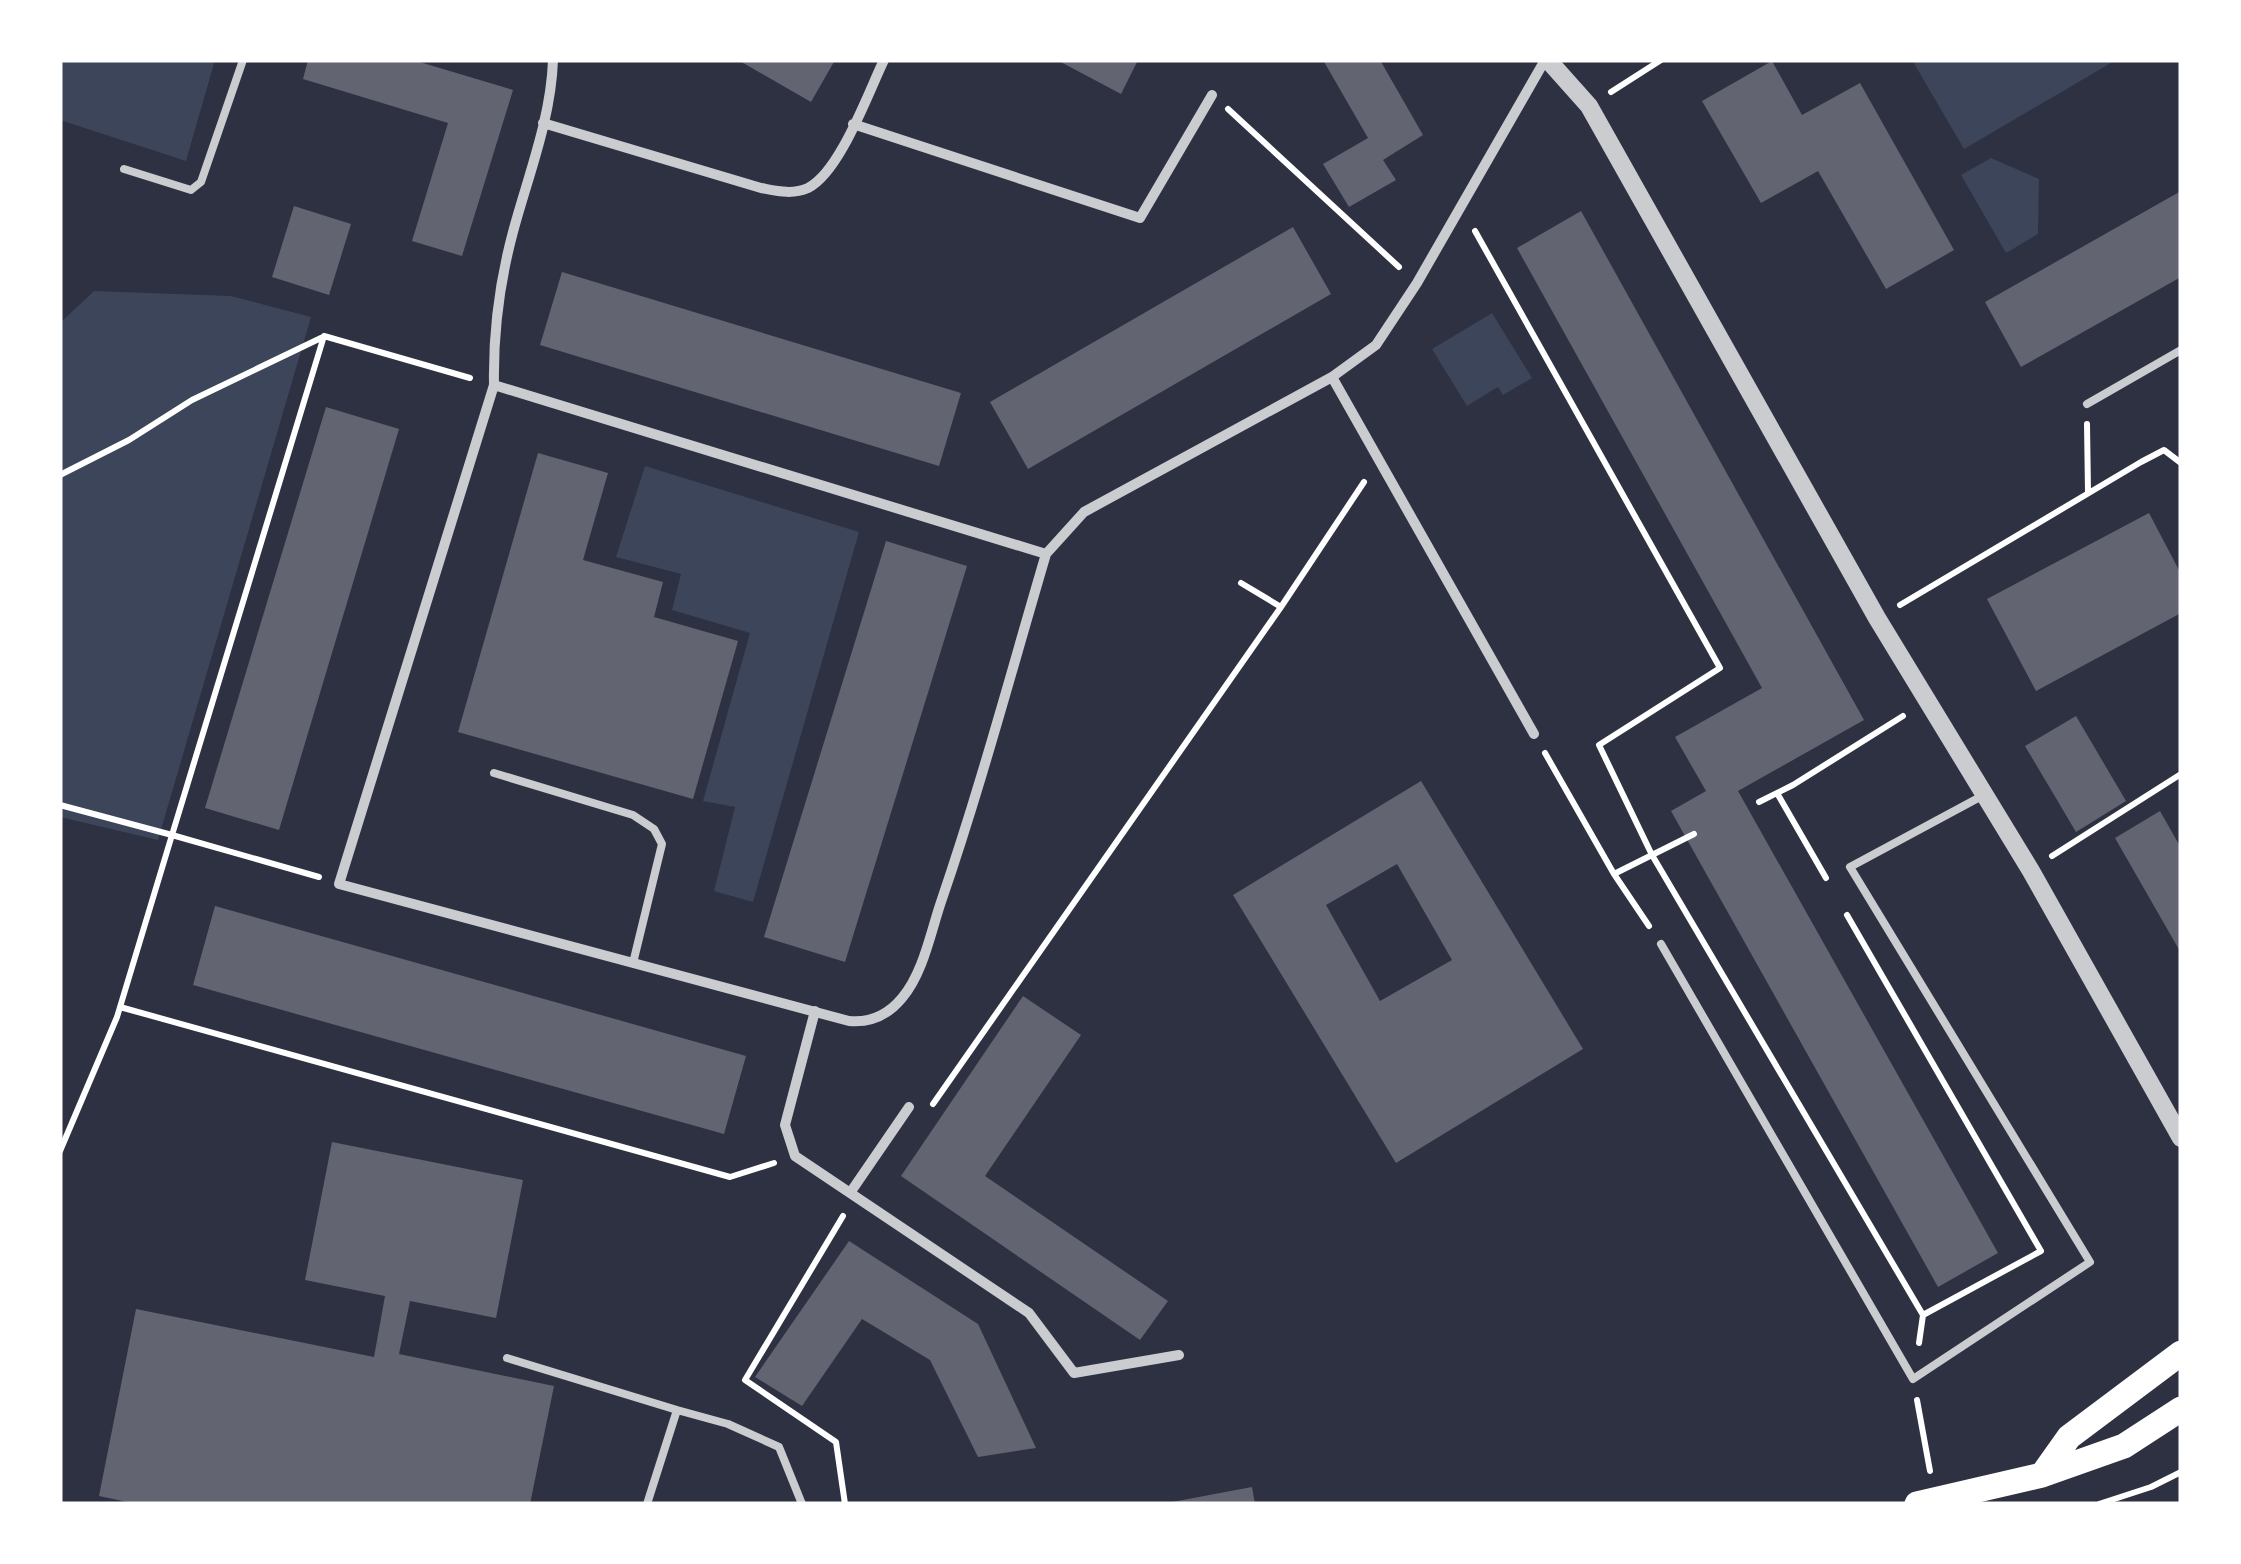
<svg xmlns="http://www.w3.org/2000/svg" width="2241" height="1564" font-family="Rubik,sans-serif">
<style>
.green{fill:#3c4559}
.building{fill:#626471;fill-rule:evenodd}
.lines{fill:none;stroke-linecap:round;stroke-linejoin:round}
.path{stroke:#fff;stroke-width:6}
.service{stroke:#caccd0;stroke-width:8}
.minor{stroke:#caccd0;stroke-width:10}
.tertiary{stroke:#caccd0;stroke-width:18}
.primary{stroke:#fff;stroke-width:25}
</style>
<rect width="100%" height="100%" fill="#2d3142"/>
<path class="green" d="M 64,60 L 215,60 L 186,161 L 60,120 L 60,72 Z
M 1912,60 L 2116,60 L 1964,149 Z
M 1991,158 L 2039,179 L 2038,234 L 2006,253 L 1961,175 Z
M 94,291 L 231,296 L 311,317 L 158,840 L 60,817 L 60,323 Z
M 1492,313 L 1532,378 L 1503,395 L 1498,387 L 1467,406 L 1432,349 Z
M 645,466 L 859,532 L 753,902 L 714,891 L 735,807 L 703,801 L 750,633 L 672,610 L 681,574 L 616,557 Z"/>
<path class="building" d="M 308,60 L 413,60 L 513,90 L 462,256 L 412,241 L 448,123 L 303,79 Z
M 738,60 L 835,60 L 811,102 Z
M 1057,60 L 1138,60 L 1121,94 Z
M 1323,60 L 1380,60 L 1423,135 L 1383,160 L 1396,180 L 1349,207 L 1323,164 L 1368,138 Z
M 1772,61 L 1802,115 L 1860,83 L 1954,250 L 1886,289 L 1818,171 L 1761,203 L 1702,101 Z
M 2181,191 L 2181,277 L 2021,367 L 1985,302 Z
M 294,206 L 351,224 L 329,295 L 272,277 Z
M 1581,211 L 1864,720 L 1738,791 L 1998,1253 L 1938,1287 L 1671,811 L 1706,791 L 1675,737 L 1762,688 L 1517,248 Z
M 1293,227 L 1331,294 L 1028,469 L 990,402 Z
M 562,272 L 961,393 L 939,466 L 540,345 Z
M 326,407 L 399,429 L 279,830 L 205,808 Z
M 538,453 L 608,473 L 583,560 L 663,582 L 654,617 L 738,641 L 693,799 L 458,732 Z
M 2149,513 L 2181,574 L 2181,613 L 2036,691 L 1987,599 Z
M 886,541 L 967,566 L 845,962 L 764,937 Z
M 2076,716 L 2126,801 L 2076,832 L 2025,746 Z
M 1421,781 L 1583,1049 L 1396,1163 L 1233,895 ZM 1397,864 L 1452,960 L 1380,1001 L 1326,905 Z
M 2160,811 L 2181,848 L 2181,953 L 2115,838 Z
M 215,906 L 746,1056 L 724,1134 L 193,985 Z
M 1023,996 L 1081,1035 L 985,1176 L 1168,1301 L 1140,1340 L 901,1176 Z
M 332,1142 L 523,1180 L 496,1318 L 410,1301 L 399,1354 L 554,1386 L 530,1504 L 137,1504 L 99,1496 L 136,1309 L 374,1357 L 385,1296 L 305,1280 Z
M 849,1241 L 978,1324 L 1036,1448 L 978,1457 L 930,1360 L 862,1319 L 802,1406 L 755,1377 Z
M 1252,1487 L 1255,1504 L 1173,1504 L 1172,1502 Z"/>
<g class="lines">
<path class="path" d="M 1611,92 L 1661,60
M 1228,109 L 1399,267
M 1475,231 L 1720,668 L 1599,745 L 1652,855 L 1923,1315 L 2041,1251 L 1847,915
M 2087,424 L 2088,492
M 60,475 L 129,440 L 192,400 L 323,337
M 1241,583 L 1281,607 L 1364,482
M 1900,605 L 2141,462 L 2164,450 L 2181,463
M 1545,753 L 1614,874 L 1649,926
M 1777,793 L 1826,878
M 1759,802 L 1793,785 L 1903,716
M 60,805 L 172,835 L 324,336 L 470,378
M 2052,856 L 2181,774
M 1614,874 L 1694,834
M 120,1007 L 730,1177 L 774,1163
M 933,1104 L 1281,607
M 60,1151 L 117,1017 L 172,835 L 319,877
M 843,1216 L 745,1380 L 836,1442 L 845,1504
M 1919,1343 L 1923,1315
M 1917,1400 L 1930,1471
M 2099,1504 L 2151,1487 L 2181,1472"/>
<path class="service" d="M 124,169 L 191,190 L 201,182 L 243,60
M 2087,404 L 2181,350
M 494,773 L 633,815 L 654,829 L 662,844 L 633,963
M 1661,944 L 1913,1379 L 2090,1262 L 1850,867 L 1982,796
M 507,1358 L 677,1410
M 647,1504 L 677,1410 L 728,1424 L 779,1447 L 802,1504"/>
<path class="minor" d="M 543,123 L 761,188 C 777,191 792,195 808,188 C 840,172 868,93 884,60
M 853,124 L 1140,218 L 1212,95
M 1332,377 L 1534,734
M 494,385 L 1046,554 C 1012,669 981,785 942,899 C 931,930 924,972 902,998 C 888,1015 871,1023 849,1021 L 339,884 Z
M 494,385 C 493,332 499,284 513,232 C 528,176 551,119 553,60
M 1046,554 L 1084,512 L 1332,377 L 1376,345 L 1417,283 L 1545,60
M 815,1011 L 785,1125 L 795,1156 L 1029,1313 L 1074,1373 L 1179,1355
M 850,1193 L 909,1107"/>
<path class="tertiary" d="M 1548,60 L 1589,106 L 1877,618 L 2031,871 L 2181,1138"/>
<path class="primary" d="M 2042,1475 L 2069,1437 L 2181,1353
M 1917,1504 L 2042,1475 L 2124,1446 L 2181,1409"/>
</g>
<rect width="2241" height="1564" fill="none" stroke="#ffffff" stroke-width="125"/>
</svg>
